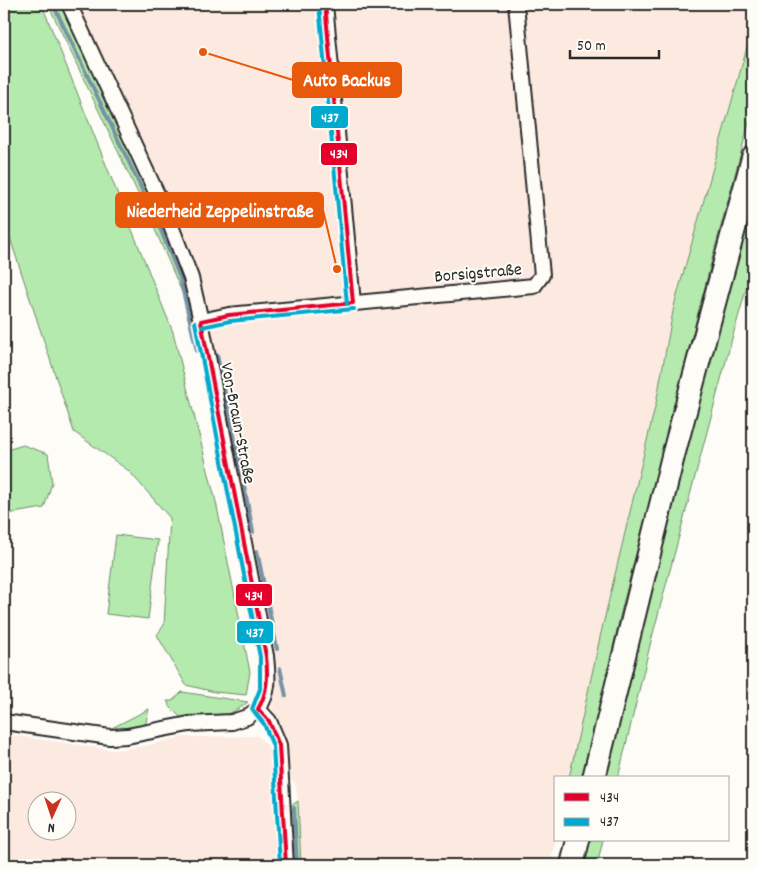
<svg xmlns="http://www.w3.org/2000/svg" width="757" height="869" font-family="Dekko,sans-serif">
<style>
.built{fill:#fceae1;fill-rule:evenodd}
.green{fill:#b4eaad;stroke:#708a6c}
.lines{fill:none;stroke-linecap:round;stroke-linejoin:round}
.stream{stroke:#7892a5;stroke-width:4}
.minor-casing{stroke:#2b2b2b;stroke-width:18}
.trunk-casing{stroke:#2b2b2b;stroke-width:26}
.minor{stroke:#fdfcf7;stroke-width:14}
.trunk{stroke:#fdfcf7;stroke-width:22}
.bus-1-casing{stroke:#fdfcf7;stroke-width:8}
.bus-2-casing{stroke:#fdfcf7;stroke-width:8}
.bus-1{stroke:#e4002b;stroke-width:4}
.bus-2{stroke:#00a9ce;stroke-width:4}
.labels{text-anchor:middle;stroke-width:4;stroke-linejoin:round;paint-order:stroke}
.street-label{font-size:18px;fill:#2b2b2b;stroke:#fdfcf7}
.leader{fill:none;stroke:#e8590c;stroke-width:2}
.callout-dot{fill:#e8590c;stroke:#fdfcf7;stroke-width:2}
.callout{fill:#e8590c;stroke:#e8590c;stroke-width:2}
.callout-label{font-size:19px;text-anchor:middle;font-weight:bold;fill:#fff}
.line-badge{stroke:#fdfcf7;stroke-width:2}
.badge-label{font-size:14px;text-anchor:middle;font-weight:bold;fill:#fff}
</style>
<rect width="100%" height="100%" fill="#fdfcf7"/>
<filter id="ink" filterUnits="userSpaceOnUse"><feTurbulence type="fractalNoise" baseFrequency=".02" numOctaves="2"/><feDisplacementMap in="SourceGraphic" scale="10" xChannelSelector="R" yChannelSelector="G"/><feConvolveMatrix kernelMatrix="1 2 1 2 8 2 1 2 1" color-interpolation-filters="sRGB"/></filter>
<g filter="url(#ink)">
<path class="built" d="M 76,4 L 753,4 L 753,26 L 674,306 L 656,403 L 601,633 L 569,778 L 556,778 L 556,840 L 550,865 L 301,865 L 299,807 L 295,783 L 288,778 L 281,730 L 271,706 L 276,690 L 267,626 L 192,271 Z
M 4,734 L 113,750 L 145,746 L 181,737 L 258,736 L 268,746 L 273,767 L 280,865 L 4,865 ZM 38,802 L 68,802 L 68,832 L 38,832 Z"/>
<path class="green" d="M 4,4 L 36,4 L 44,10 L 173,332 L 216,502 L 250,672 L 246,695 L 215,692 L 186,685 L 157,635 L 164,625 L 170,518 L 129,471 L 74,432 L 4,220 Z
M 48,4 L 62,4 L 74,28 L 166,230 L 184,282 L 193,318 L 153,225 Z
M 753,26 L 753,108 L 712,259 L 621,612 L 584,778 L 569,778 L 601,633 L 656,403 L 674,306 Z
M 753,205 L 753,266 L 731,342 L 651,641 L 618,778 L 605,778 L 693,423 Z
M 23,445 L 48,454 L 52,483 L 44,508 L 7,514 L 4,512 L 4,451 Z
M 116,535 L 158,540 L 148,619 L 106,614 Z
M 182,692 L 248,702 C 225,720 211,718 182,719 L 171,708 L 167,701 L 172,701 Z
M 149,709 L 145,726 L 106,731 Z
M 298,801 L 301,865 L 294,865 L 289,807 Z
M 590,840 L 603,840 L 597,865 L 584,865 Z"/>
<g class="lines">
<path class="stream" d="M 53,4 L 158,223 L 180,278 L 197,351
M 217,355 L 242,474
M 244,486 L 253,532
M 257,551 L 277,649
M 280,668 L 286,696
M 294,808 L 297,865"/>
<g class="minor-casing">
<path id="minor" d="M 69,4 L 168,218 L 191,278 L 201,321 L 266,656 C 268,676 270,692 258,709 L 269,721 L 279,745 L 286,865
M 325,4 L 353,303
M 201,321 L 229,315 L 534,286 L 542,275 L 516,4
M 4,722 L 110,737 L 127,736 L 189,724 L 232,722 L 247,717 L 258,709"/>
</g>
<g class="trunk-casing">
<path id="trunk" d="M 594,778 L 673,456 L 753,158
M 572,865 L 578,840"/>
</g>
<use href="#minor" class="minor"/>
<use href="#trunk" class="trunk"/>
<g class="bus-1-casing">
<path id="bus-1" d="M 325,4 L 353,303
M 201,321 L 266,656 C 268,675 268,692 258,709 L 269,721 L 279,745 L 286,865
M 201,321 L 229,315 L 353,303"/>
</g>
<g class="bus-2-casing">
<path id="bus-2" d="M 319,5 L 347,304
M 195,322 L 260,657 L 260,689 L 252,709 L 264,724 L 273,746 L 280,865
M 202,327 L 230,321 L 354,309"/>
</g>
<use href="#bus-1" class="bus-1"/>
<use href="#bus-2" class="bus-2"/>
</g>
</g>
<g class="labels">
<g class="street-label">
<text transform="translate(478 272) rotate(-5)" y="6">Borsigstraße</text>
<text transform="translate(239 423) rotate(79)" y="6">Von-Braun-Straße</text>
</g>
</g>
<path class="leader" d="M203 52L293 80M337 269L323 210"/>
<g class="callout-dot">
<circle cx="203" cy="52" r="5"/>
<circle cx="337" cy="269" r="5"/>
</g>
<g class="callout">
<rect x="293" y="63" width="108" height="34" rx="5"/>
<rect x="116" y="193" width="207" height="34" rx="5"/>
</g>
<g class="callout-label">
<text x="347" y="86">Auto Backus</text>
<text x="220" y="217">Niederheid Zeppelinstraße</text>
</g>
<g class="line-badge">
<rect x="310" y="105" width="39" height="24" rx="5" fill="#00a9ce"/>
<rect x="320" y="142" width="38" height="24" rx="5" fill="#e4002b"/>
<rect x="235" y="583" width="38" height="24" rx="5" fill="#e4002b"/>
<rect x="236" y="620" width="38" height="24" rx="5" fill="#00a9ce"/>
</g>
<g class="badge-label">
<text x="330" y="122">437</text>
<text x="339" y="158">434</text>
<text x="254" y="600">434</text>
<text x="255" y="637">437</text>
</g>
<rect width="757" height="869" fill="none" stroke="#fdfcf7" stroke-width="20"/>
<rect x="10" y="10" width="737" height="849" fill="none" stroke="#2b2b2b" stroke-width="2" filter="url(#ink)"/>
<rect x="554" y="776" width="175" height="65" fill="#fdfcf7" stroke="#a9a8a5"/>
<rect x="564" y="793" width="25" height="8" fill="#e4002b" stroke="#a9a8a5"/>
<text x="600" y="802" font-size="15" fill="#2b2b2b">434</text>
<rect x="564" y="818" width="25" height="8" fill="#00a9ce" stroke="#a9a8a5"/>
<text x="600" y="826" font-size="15" fill="#2b2b2b">437</text>
<g transform="translate(52 816) rotate(183)"><circle r="24" fill="#fdfcf7" stroke="#a9a8a5"/>
<path d="M0-4L9 19L0 12L-9 19Z" fill="#c8321e"/>
<text y="-8" font-size="14" font-weight="bold" text-anchor="middle" fill="#2b2b2b">N</text>
</g>
<path d="M570 50v8h89v-8" fill="none" stroke="#2b2b2b" stroke-width="2.5"/>
<text x="577" y="50" font-size="15" fill="#2b2b2b" stroke="#fdfcf7" stroke-width="4" paint-order="stroke">50 m</text>
</svg>
